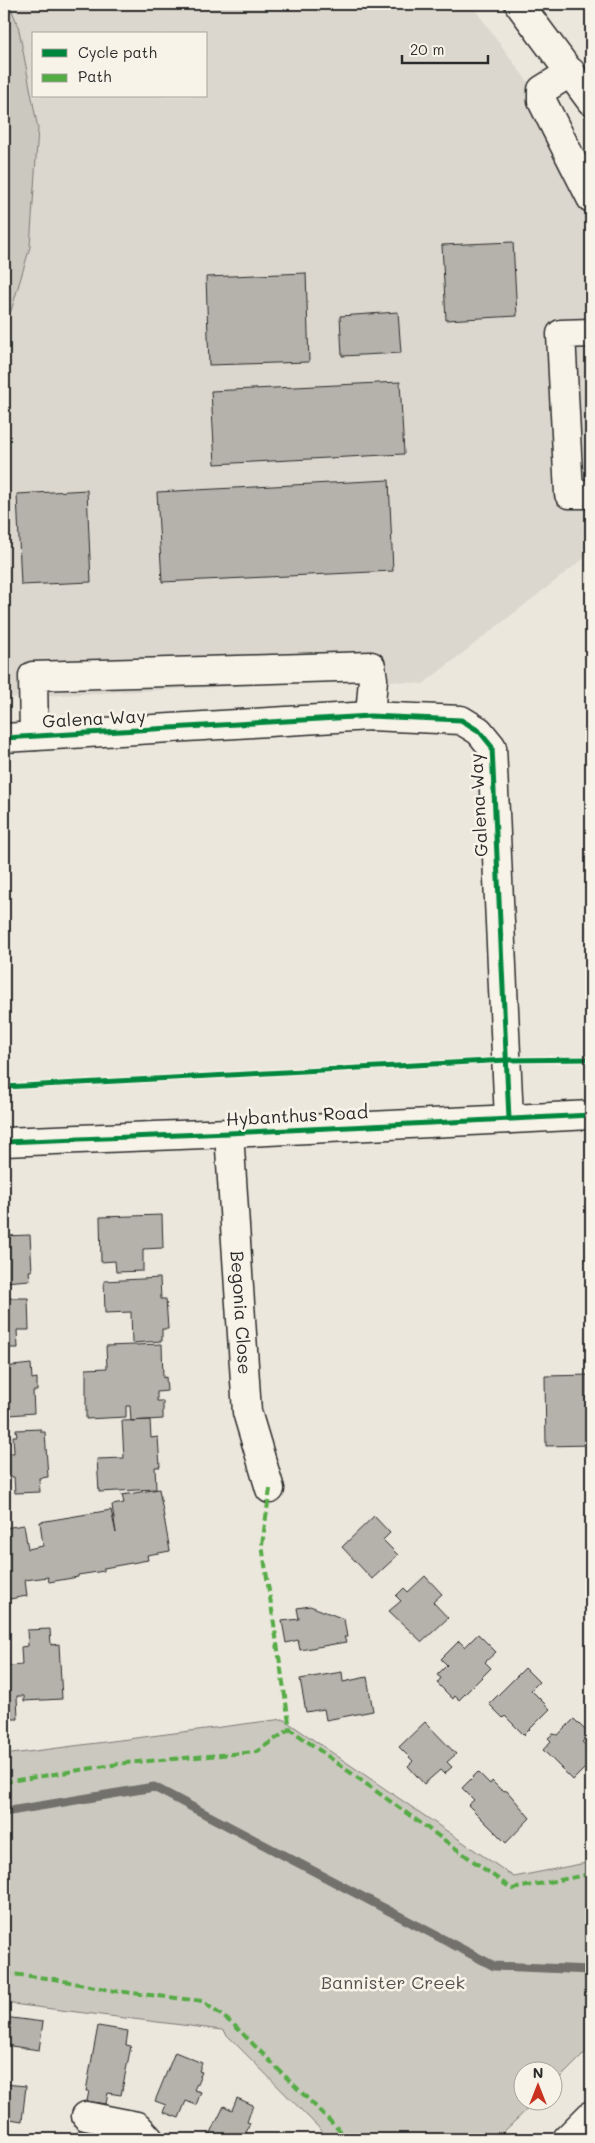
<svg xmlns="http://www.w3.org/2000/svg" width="595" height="2143" font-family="Mali,sans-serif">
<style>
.built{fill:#dbd7ce;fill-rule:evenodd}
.green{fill:#cbc8bf;stroke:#7b7a75}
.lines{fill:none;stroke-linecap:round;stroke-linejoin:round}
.stream{stroke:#72716c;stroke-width:9}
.building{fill:#b5b2ab;stroke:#2b2b2b}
.minor-casing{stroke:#2b2b2b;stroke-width:31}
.major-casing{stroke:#2b2b2b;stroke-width:31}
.minor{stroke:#f7f3e8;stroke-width:28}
.major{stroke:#f7f3e8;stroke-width:28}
.quiet{stroke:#54ab44;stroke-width:4;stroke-dasharray:8 4;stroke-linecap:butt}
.cycleway-casing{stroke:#f7f3e8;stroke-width:8}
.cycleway{stroke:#00873e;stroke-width:5}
.labels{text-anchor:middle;stroke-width:5;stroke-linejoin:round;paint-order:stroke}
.street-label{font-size:18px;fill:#2b2b2b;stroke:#f7f3e8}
.park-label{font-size:18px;fill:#535250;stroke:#f7f3e8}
</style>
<rect width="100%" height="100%" fill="#ebe7dd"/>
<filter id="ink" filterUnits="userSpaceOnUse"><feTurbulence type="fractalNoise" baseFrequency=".02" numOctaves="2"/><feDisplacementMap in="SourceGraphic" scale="10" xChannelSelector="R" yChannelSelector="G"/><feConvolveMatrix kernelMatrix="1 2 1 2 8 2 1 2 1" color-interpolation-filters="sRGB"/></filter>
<g filter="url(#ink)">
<path class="built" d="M 4,4 L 471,4 L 591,169 L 591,553 L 423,684 L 373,679 L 4,698 ZM 34,34 L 206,34 L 206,96 L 34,96 Z"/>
<path class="green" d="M 4,4 L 9,4 L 18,25 L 38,129 L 30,247 L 11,311 L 4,318 Z
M 283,1719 L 514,1877 L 591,1862 L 591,2047 L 553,2085 L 552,2070 L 522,2070 L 522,2100 L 536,2101 L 496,2139 L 330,2139 L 222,2030 L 4,2003 L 4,1755 Z"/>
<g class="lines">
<path class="stream" d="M 4,1812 L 154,1787 L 494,1966 L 591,1970"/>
</g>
<path class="building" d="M 513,242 L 517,316 L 446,320 L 442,245 Z
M 306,273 L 309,362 L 209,365 L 206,277 Z
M 398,312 L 401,353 L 342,356 L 340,316 Z
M 400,382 L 404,454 L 215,464 L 211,391 Z
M 389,480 L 393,571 L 162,582 L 157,492 Z
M 87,490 L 91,582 L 21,585 L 17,494 Z
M 162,1215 L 163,1248 L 143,1249 L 143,1271 L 116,1272 L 115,1261 L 101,1262 L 100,1217 Z
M 30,1235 L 32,1271 L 29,1271 L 30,1280 L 4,1282 L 4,1236 Z
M 160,1278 L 161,1299 L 166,1299 L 168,1329 L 162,1329 L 162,1341 L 132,1343 L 131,1312 L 105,1313 L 104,1281 Z
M 4,1298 L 28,1298 L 29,1330 L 17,1330 L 18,1348 L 4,1348 Z
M 162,1344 L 163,1378 L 166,1377 L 167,1391 L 157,1392 L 157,1401 L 163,1401 L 163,1419 L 131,1421 L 130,1406 L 126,1406 L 126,1417 L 86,1419 L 86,1369 L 107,1368 L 106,1346 Z
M 591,1360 L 591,1445 L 546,1446 L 545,1376 L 591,1375 Z
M 31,1364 L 32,1379 L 37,1378 L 37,1391 L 33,1391 L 34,1413 L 10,1415 L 9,1404 L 4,1405 L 4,1367 Z
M 150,1420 L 151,1438 L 158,1437 L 160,1467 L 155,1467 L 156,1489 L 99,1492 L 97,1459 L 124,1458 L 122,1421 Z
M 41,1429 L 41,1432 L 45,1432 L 48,1477 L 39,1478 L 40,1492 L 15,1493 L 14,1477 L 6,1477 L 5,1453 L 14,1453 L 13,1436 L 17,1436 L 16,1430 Z
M 159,1489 L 170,1551 L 147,1555 L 148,1560 L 104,1568 L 104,1571 L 78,1575 L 78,1577 L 49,1582 L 48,1577 L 25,1580 L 27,1596 L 4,1600 L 4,1528 L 24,1525 L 28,1549 L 43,1546 L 40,1522 L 111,1510 L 116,1533 L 112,1505 L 124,1503 L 122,1495 Z
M 374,1516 L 390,1533 L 383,1540 L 398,1555 L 372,1579 L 342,1547 Z
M 425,1576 L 442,1594 L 433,1602 L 448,1618 L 422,1642 L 389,1611 L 401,1601 L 396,1596 L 404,1588 L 408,1592 Z
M 310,1606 L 344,1619 L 347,1637 L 344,1637 L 346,1642 L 300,1650 L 298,1640 L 286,1643 L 282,1621 L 299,1619 L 297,1608 Z
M 50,1629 L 51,1645 L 59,1644 L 62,1699 L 24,1701 L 24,1696 L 17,1696 L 18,1719 L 4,1719 L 4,1651 L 8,1651 L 9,1666 L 22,1665 L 21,1647 L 28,1646 L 27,1630 Z
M 478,1634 L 496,1652 L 485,1662 L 491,1668 L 459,1700 L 455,1696 L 453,1699 L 437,1683 L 441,1678 L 437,1675 L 447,1665 L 441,1659 L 459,1641 L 465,1647 Z
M 525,1668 L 539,1682 L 531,1690 L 550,1709 L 524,1735 L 505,1716 L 503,1718 L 489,1704 Z
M 342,1672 L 343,1682 L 367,1677 L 373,1711 L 326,1720 L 324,1709 L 306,1712 L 300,1679 Z
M 574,1719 L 590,1735 L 582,1742 L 591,1751 L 591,1762 L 573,1780 L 543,1750 L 551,1741 L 548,1738 L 553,1734 L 558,1735 Z
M 425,1722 L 456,1754 L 447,1762 L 452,1767 L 444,1774 L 440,1770 L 424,1784 L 408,1766 L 413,1761 L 399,1747 Z
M 478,1772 L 490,1784 L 492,1781 L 501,1790 L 507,1791 L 530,1818 L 506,1843 L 468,1805 L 474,1800 L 462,1788 Z
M 4,2017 L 43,2022 L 39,2050 L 4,2045 Z
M 98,2026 L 128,2031 L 126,2045 L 131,2046 L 121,2095 L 108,2093 L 106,2104 L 87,2101 L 89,2091 L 86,2091 Z
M 175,2052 L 202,2063 L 199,2071 L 202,2072 L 194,2090 L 201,2092 L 196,2105 L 186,2101 L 179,2118 L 163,2112 L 166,2105 L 155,2101 Z
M 4,2084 L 26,2086 L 22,2121 L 10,2119 L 10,2124 L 4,2123 Z
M 237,2098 L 253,2105 L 247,2122 L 250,2123 L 244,2138 L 208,2139 L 224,2106 L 232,2110 Z
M 90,2121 L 107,2139 L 70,2139 Z"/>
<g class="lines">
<g class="minor-casing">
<g id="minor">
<path d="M 519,4 L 591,101"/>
<path d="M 571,72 L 542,90 L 542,101 L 591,198"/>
<path d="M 591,333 L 561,334 L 569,494 L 591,494"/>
<path d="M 34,736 L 33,676 L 371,666 L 373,679 L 370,716"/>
<path d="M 4,738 L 370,716 L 461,720 L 479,731 L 492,747 L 509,1119"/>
<path id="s1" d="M 229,1133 L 247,1412 L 270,1489"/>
<path d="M 4,1142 L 229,1133 L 591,1115"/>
<path d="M 86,2116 L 137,2126 L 149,2139"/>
</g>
</g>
<g class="major-casing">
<path id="major" d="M 567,2139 L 591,2115"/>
</g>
<use href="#minor" class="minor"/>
<use href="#major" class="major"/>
<path class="quiet" d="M 270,1489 L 262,1545 L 290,1729 L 512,1889 L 591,1874
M 4,1782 L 125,1763 L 256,1752 L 290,1729
M 4,1973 L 54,1979 L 115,1991 L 202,2001 L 233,2024 L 348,2139"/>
<g class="cycleway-casing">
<path id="cycleway" d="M 4,738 L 370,716 L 461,720 L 479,731 L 492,747 L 509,1119
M 4,1087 L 507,1060 L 591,1059
M 4,1142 L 229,1133 L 591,1115"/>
</g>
<use href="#cycleway" class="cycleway"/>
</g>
</g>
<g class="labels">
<g class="street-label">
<text transform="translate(94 719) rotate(-3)" y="6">Galena Way</text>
<text transform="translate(479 805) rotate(-93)" y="6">Galena Way</text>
<text transform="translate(297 1116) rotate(-3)" y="6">Hybanthus Road</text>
<text dy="6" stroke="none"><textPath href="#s1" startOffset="180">Begonia Close</textPath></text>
</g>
<g class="park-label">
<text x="393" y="1989">Bannister Creek</text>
</g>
</g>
<rect width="595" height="2143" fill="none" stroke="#f7f3e8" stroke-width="20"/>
<rect x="10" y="10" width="575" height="2123" fill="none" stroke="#2b2b2b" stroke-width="2" filter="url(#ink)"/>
<rect x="32" y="32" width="175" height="65" fill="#f7f3e8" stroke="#a5a39c"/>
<rect x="42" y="49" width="25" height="8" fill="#00873e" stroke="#a5a39c"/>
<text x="78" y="58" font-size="15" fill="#2b2b2b">Cycle path</text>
<rect x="42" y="74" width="25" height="8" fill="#54ab44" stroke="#a5a39c"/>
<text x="78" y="82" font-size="15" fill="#2b2b2b">Path</text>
<g transform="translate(538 2086)"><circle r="24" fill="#f7f3e8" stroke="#a5a39c"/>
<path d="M0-4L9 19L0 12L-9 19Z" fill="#c8321e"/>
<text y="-8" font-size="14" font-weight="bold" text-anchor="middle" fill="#2b2b2b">N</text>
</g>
<path d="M402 55v8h86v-8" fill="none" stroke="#2b2b2b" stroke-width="2.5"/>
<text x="410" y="55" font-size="15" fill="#2b2b2b" stroke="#f7f3e8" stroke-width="4" paint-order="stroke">20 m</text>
</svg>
